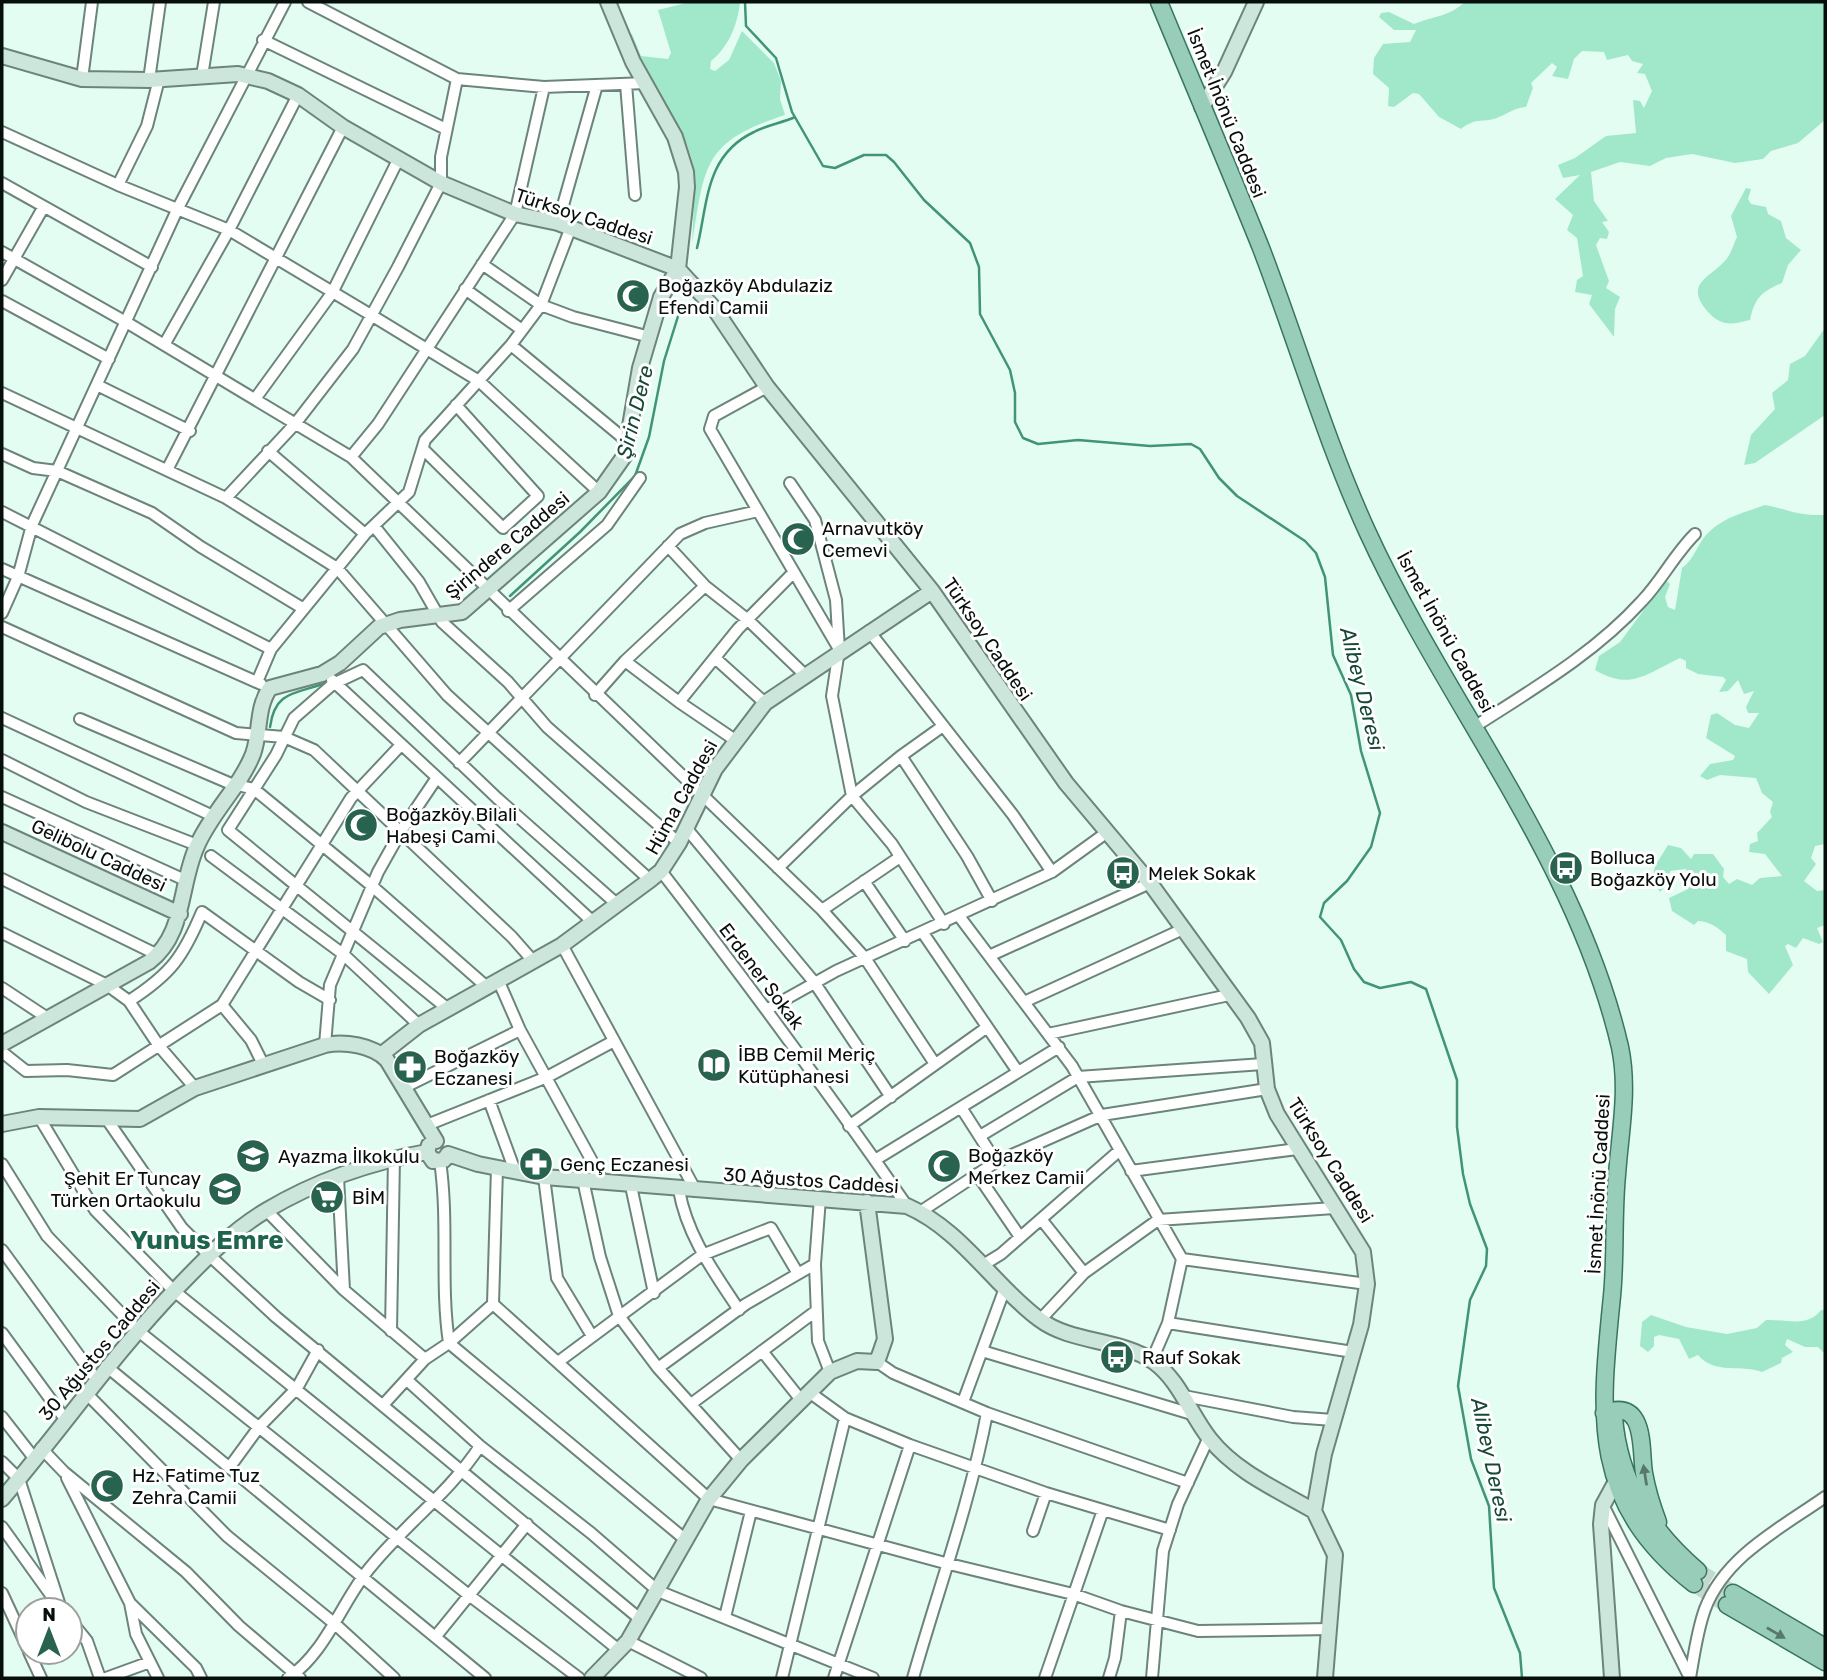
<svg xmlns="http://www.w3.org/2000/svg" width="1827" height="1680" font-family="Rubik,sans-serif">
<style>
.green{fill:#a1e8cb}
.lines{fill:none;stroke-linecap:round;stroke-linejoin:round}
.stream{stroke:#419576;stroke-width:2.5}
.primary-tunnel{stroke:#c3d9d0;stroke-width:16;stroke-dasharray:16 8;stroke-linecap:butt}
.street-casing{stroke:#6d847a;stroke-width:14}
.secondary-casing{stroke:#6d847a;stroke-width:18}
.primary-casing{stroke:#39755f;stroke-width:19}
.street{stroke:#fff;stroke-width:10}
.secondary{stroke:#cce6dc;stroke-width:14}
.primary{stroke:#98cdb9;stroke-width:16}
.oneway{fill:#57786b}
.labels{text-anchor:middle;stroke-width:6;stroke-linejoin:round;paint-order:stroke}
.street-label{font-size:19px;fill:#070f0c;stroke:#fff}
.poi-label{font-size:19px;fill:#070f0c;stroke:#fff;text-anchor:start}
.water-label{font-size:21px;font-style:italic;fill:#164837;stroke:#fff}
.district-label{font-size:26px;font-weight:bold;fill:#1e654e;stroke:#fff}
</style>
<rect width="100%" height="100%" fill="#e4fdf2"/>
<path class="green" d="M 690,2 L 740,2 C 738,23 729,47 711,61 L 710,69 L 715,71 L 729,60 L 742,31 L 774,63 L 781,81 L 780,99 L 785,115 C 702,142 705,165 692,245 L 695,177 L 691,157 L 684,137 L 629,36 L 632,34 L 641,56 L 668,59 L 671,53 L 658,10 Z
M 1465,2 L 1825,2 L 1825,120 L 1798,143 L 1771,151 L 1763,159 L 1735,163 L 1692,154 L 1666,158 L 1650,166 L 1620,162 L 1591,172 L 1594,201 L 1608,221 L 1602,222 L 1609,232 L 1607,239 L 1600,238 L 1596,245 L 1609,281 L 1606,288 L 1620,297 L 1615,309 L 1614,337 L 1589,304 L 1592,295 L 1575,292 L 1577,280 L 1583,276 L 1577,238 L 1567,230 L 1573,215 L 1555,199 L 1580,175 L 1563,178 L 1558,165 L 1575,158 L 1606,136 L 1636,133 L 1633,100 L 1640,101 L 1644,108 L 1652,91 L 1645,74 L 1637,73 L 1643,64 L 1632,61 L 1628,55 L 1607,60 L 1604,52 L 1582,51 L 1574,59 L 1568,79 L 1552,76 L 1557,67 L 1552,63 L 1531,83 L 1533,88 L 1526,107 C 1514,108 1509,113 1499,117 C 1484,124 1477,116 1461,129 L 1439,117 L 1419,94 L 1413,93 L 1394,107 L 1388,106 L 1389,88 L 1373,74 L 1374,58 L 1383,44 L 1410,42 L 1416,30 L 1394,30 L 1379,17 L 1381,13 L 1389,12 L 1414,24 C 1436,15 1446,18 1465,2 Z
M 1746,188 L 1751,189 L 1748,199 L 1751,204 L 1766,207 L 1768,214 L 1781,221 L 1786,238 L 1801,250 L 1788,265 L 1782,283 C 1761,292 1755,298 1750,320 C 1733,324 1723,327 1710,314 C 1680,282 1713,278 1728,257 C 1732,251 1734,243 1737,237 L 1731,216 Z
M 1825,328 L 1825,415 L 1755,463 L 1744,465 L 1751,435 L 1775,409 L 1772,393 L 1788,380 L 1790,364 L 1805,356 Z
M 1765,505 C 1791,510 1798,516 1825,515 L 1825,844 L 1815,846 L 1811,858 L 1816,864 L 1804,881 L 1817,891 L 1825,890 L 1825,925 L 1817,928 L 1823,942 L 1819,944 L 1803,938 L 1796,948 L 1788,944 L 1785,946 L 1793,965 L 1769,994 L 1748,972 L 1747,959 L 1726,951 L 1726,935 C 1717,927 1711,922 1698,921 L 1694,925 L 1672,911 L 1669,898 L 1688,889 L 1691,883 L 1686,869 L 1670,871 L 1669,883 L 1660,892 L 1652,880 L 1655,866 L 1668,845 L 1681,848 L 1691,859 L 1694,854 L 1713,854 L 1724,869 L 1723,877 L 1729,884 L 1737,879 L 1752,885 L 1760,878 L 1782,876 L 1765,854 L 1749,852 L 1750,844 L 1758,841 L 1757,833 L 1772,817 L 1770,812 L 1773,802 L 1762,793 L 1756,778 L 1720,775 L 1707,780 L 1700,776 L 1710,764 L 1733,760 L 1735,756 L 1706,738 L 1711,715 L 1717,713 L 1735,725 L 1749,728 L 1759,713 L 1748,713 L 1746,707 L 1754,691 L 1744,694 L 1738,680 L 1728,691 L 1719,692 L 1726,680 L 1723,677 L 1698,674 L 1686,668 L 1686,661 L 1680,658 C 1646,674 1631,691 1595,670 L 1599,656 L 1620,642 L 1666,580 L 1670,584 L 1665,597 L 1668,607 L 1675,610 L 1682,568 C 1695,559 1697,543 1709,532 C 1724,517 1746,512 1765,505 Z
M 1821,1310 L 1825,1310 L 1825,1354 L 1818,1347 L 1805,1347 L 1787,1339 L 1785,1345 L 1793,1352 L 1782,1358 L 1781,1363 L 1762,1372 C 1741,1364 1715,1375 1698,1355 L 1689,1359 L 1679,1339 L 1659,1335 L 1654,1337 L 1654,1346 L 1648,1352 L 1640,1346 L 1642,1322 L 1651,1315 L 1686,1327 L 1727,1334 L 1757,1328 L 1766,1320 C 1787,1319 1807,1328 1821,1310 Z"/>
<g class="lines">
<path class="stream" d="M 745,2 L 746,26 L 776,58 L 792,112 L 823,166 L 835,168 L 864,155 L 886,155 L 894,162 L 924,200 L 970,243 L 979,267 L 980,314 L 1010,370 L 1015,393 L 1015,422 L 1023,438 L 1038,444 L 1078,440 L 1150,446 L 1191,444 L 1200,449 L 1219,478 L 1237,496 L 1305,541 L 1316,553 L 1325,577 L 1333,655 L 1351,695 L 1361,751 L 1380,813 L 1371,847 L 1347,881 L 1324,903 L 1320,917 L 1341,940 L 1354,969 L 1364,982 L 1380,988 L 1411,982 L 1426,989 L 1457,1080 L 1457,1127 L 1463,1174 L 1470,1204 L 1487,1249 L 1486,1266 L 1470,1300 L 1458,1386 L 1471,1459 L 1489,1506 L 1494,1588 L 1520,1653 L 1522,1678
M 697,248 C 708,203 705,155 754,132 C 767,125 782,123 795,117
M 510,596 L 580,532 L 635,476 L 649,437 L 664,361 L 680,310
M 270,727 C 275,690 296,694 326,683"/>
<path class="primary-tunnel" d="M 1698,1571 L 1733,1593
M 1694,1584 L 1727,1605"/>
<g class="street-casing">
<path id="street" d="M 308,2 L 457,79 L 544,87 L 646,83
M 263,40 L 446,129
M 202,76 L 214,2
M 82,79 L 92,2
M 149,80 L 160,2
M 626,84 L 635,195
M 2,132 L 118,185 L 229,230 L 371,315 L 479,381 L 599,492
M 2,183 L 152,267
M 118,185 L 147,126 L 159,79
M 558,223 L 597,85
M 2,252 L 126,322 L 351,457 L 822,910 L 865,958 L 935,1064
M 482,264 L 541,305 L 573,317 L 650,337
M 2,280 L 43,208
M 465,289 L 522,330
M 2,301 L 109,359
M 164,345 L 229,230 L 298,95
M 511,345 L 628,442
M 97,385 L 190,431
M 767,387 L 714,416 L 710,429 L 839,649
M 2,393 L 226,498 L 337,568 L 447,695 L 650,880
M 255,399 L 332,293 L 398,160
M 423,449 L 503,528 L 538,496 L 456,405
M 268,451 L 365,534
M 2,454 L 33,468 L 57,471 L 152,513 L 201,547 L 304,609
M 351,457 L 378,424 L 515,214 L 544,87
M 167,470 L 343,127
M 790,483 L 815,520 L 836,600 L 839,650 L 832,696 L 852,796 L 892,844 L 944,924
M 226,498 L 295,424 L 353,349 L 398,267 L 441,183 L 441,157 L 457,79
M 2,512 L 271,649
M 374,526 L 419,582 L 442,622 L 508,682 L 547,727 L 679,843
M 668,546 L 705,586 L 748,620 L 804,674
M 2,569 L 261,684
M 508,611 L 607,525 L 640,478
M 2,613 L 18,577 L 32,525 L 178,208 L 285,2
M 2,627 L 236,733 L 284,737 L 314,750 L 512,937 L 534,962
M 869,631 L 1013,815 L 1052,872
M 715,658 L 765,703
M 625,661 L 679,702 L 735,740
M 332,680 L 594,923
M 257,682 L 271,649 L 365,534 L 409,492 L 425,440 L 511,345 L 541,305 L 571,227
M 595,695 L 625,661 L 705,586
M 679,702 L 738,629 L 793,573
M 2,718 L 213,816
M 80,719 L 229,783 L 254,789 L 372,886 L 488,988
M 1474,727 C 1533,689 1595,653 1642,601 C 1662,580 1674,555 1695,534
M 901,756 L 943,726
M 2,760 L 86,802 L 197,845
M 459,763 L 680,534 L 705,523 L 758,511
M 2,797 L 185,880
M 687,829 L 814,982 L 891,1097
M 211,856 L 343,954 L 419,1025
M 778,868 L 852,796 L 901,756 L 967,856 L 992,901
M 661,871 C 746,981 828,1092 907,1206
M 2,879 L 158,955
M 864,881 L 905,941
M 822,910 L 900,857
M 959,916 L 1072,1066 L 1182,1259 L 1168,1323 L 1152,1360
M 2,933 L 107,985 L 129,1001 L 159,1046 L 195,1088
M 923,933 L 1018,1072
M 562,945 L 696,1191
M 989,956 L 1150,883
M 499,982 L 520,1030 L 604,1183
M 2,988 L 49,1019
M 129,1001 C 171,974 183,957 202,912 L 299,982 L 330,1000
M 1024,1002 L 1181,930
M 222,1005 L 251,1040 L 264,1066
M 448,1009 L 228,830 L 276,755 L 294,718 L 333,684 L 363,670 L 497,798 L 618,905
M 768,1009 L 836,971 L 1052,872 L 1106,833
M 1048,1034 L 1229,995
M 325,1045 L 330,985 L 378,872 L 401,831 L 436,779
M 2,1052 L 26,1071 L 67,1070 L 113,1075 L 222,1005 L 351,798 L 400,746
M 405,1087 L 520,1030
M 489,1100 L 515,1171
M 962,1109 L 996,1162
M 39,1117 L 95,1210 L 174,1291 L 620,1651
M 108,1121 L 182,1228 L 209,1255 L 276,1317 L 640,1619
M 427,1125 L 547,1077 L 614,1041
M 849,1126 L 986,1028
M 980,1136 L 1078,1077 L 1263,1064
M 875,1160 L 1059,1047
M 440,1161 C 449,1222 440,1283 449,1343 L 687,1541
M 2,1164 L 47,1236 L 137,1330 L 470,1596 L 579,1678
M 497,1168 L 493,1304 L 709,1499 L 945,1563 L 1073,1594 L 1121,1611 L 1198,1631 L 1330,1629
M 1131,1171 L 1297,1149
M 977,1174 L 1020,1237
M 338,1177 L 344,1290
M 544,1177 L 557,1278 L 592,1336
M 583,1180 L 600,1257 L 619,1316 L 658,1368 L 741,1460
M 631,1186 L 654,1293
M 679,1190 C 687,1236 714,1272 739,1310
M 820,1198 L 815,1264 L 818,1341 L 830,1372
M 266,1210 L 344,1290 L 425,1359
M 920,1212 L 996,1162 L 1102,1115 L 1267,1089
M 1041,1219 L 1084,1273
M 2,1250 L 96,1379
M 1182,1259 L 1367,1284
M 983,1265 L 1001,1254 L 1120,1150
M 1040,1320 L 1084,1273 L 1158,1220 L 1334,1208
M 1168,1323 L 1353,1352
M 391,1331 L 394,1158
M 2,1333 L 65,1419
M 762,1351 L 801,1400
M 982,1351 L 1195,1415
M 558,1362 L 702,1255 L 771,1228 L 797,1272
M 877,1362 L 893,1373 L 987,1413 L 1188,1483
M 106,1366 L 485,1678
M 658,1368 L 746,1304 L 815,1264
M 408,1381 L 480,1446 L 591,1533 L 658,1591 L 873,1678
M 809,1392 L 845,1418 L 910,1445 L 1046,1493 L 1170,1530
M 87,1394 L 227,1536 L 335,1624 L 394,1678
M 1184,1396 L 1293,1417 L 1333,1420
M 963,1402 L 1005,1288
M 691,1404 L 816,1311
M 383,1405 L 425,1359 L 449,1343 L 493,1304
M 2,1417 L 34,1458
M 41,1448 L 64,1472 L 186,1572 L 239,1626 L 300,1678
M 2,1462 L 19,1479 L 61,1609
M 229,1468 L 259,1427 L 297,1388 L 318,1350
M 67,1478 L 130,1603 L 136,1634 L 158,1678
M 1603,1505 L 1690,1678
M 2,1527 L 58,1605
M 1033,1531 L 1046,1493
M 2,1593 L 28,1649
M 130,1603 L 196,1668 L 201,1678
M 725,1617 L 751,1511
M 70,1620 L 87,1641 L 100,1678
M 436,1636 L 527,1524
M 628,1641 L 701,1678
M 29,1652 L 41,1678
M 106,1678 L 150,1662
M 288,1678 C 324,1654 340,1607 365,1574 C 400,1528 448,1495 480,1446
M 782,1678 L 845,1418
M 834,1678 L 910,1445
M 913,1678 C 938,1590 970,1503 987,1413
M 1045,1678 L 1103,1510
M 1109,1678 L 1115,1658 L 1121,1611
M 1152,1678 L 1163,1551 L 1178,1504 L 1209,1437
M 1690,1678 C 1694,1655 1697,1631 1705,1609 C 1725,1556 1781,1528 1825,1497"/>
</g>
<g class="secondary-casing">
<path id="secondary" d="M 2,56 L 82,79 L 149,80 L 238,74 L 268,81 L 298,95 L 343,127 L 441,183 L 515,214 L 558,223 L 678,269 L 714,308 L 767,387 L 932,591 L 1066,783 L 1150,883 L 1248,1018 L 1262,1043 L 1267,1089 L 1277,1114 L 1363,1252 L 1367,1284 L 1361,1325 L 1324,1454 L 1314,1511 L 1335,1555 L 1325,1678
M 1202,107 L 1224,72 L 1256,2
M 2,832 L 180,914
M 2,1044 L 149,962 C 186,934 179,885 197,846 C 211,813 240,787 253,754 C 261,732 256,708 270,688 L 322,674 L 340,663 L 379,627 L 400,620 L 462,612 L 599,492 L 625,455 L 640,368 L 661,297 L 678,269 L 687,187 L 686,172 L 675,137 L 633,62 L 608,2
M 382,1054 L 419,1025 L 562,945 L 650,880 L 661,871 L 679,843 L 715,769 L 765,703 L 932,591
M 2,1124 L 39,1117 L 140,1119 L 195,1088 L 325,1045 C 344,1041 373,1045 387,1060 L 436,1141
M 429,1145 L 427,1152 L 433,1161 L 444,1160 L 448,1154
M 448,1154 L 478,1164 L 544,1177 L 907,1206 C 962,1230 992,1284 1039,1319 C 1072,1344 1120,1338 1154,1362 C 1180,1381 1190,1414 1210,1439 C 1236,1472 1278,1490 1314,1511
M 2,1499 C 62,1429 114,1353 179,1286 C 206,1258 233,1230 267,1210 C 316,1181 371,1162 427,1152
M 592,1678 L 628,1641 L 709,1499 L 741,1460 L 830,1372 L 857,1361 L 877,1362 L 885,1339 L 867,1202
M 1612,1678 L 1601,1524 L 1603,1505 L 1615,1483"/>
</g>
<g class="primary-casing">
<path id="primary" d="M 1159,2 C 1193,84 1228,166 1261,248 C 1297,342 1325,439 1367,531 C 1446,704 1576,858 1620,1047 C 1629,1090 1620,1132 1617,1175 C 1613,1215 1616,1256 1612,1296 C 1600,1415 1589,1502 1694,1584
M 1604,1413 C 1647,1398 1640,1448 1644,1473 C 1647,1490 1652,1506 1658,1522
M 1614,1417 C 1619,1481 1650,1530 1698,1571
M 1733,1593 L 1825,1647
M 1727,1605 L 1825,1662"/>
</g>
<use href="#street" class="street"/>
<use href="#secondary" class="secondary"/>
<use href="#primary" class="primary"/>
</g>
<defs><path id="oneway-solid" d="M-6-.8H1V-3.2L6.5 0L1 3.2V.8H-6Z" transform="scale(1.75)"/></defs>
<g class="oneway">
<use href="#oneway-solid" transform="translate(1645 1475) rotate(-99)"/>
<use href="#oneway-solid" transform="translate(1776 1633) rotate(30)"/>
</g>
<defs>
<g id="mosque-disc" transform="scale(1.75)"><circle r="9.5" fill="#27634e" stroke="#fff"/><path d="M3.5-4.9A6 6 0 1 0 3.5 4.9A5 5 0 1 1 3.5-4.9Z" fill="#fff"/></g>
<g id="bus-disc" transform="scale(1.75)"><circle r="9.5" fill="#27634e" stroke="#fff"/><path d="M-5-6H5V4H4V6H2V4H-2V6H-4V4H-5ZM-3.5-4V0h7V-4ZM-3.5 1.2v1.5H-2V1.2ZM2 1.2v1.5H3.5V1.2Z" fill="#fff"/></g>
<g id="library-disc" transform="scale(1.75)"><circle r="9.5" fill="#27634e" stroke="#fff"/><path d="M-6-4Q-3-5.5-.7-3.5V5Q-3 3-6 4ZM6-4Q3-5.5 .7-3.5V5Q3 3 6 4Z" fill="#fff"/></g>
<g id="pharmacy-disc" transform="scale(1.75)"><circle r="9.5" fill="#27634e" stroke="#fff"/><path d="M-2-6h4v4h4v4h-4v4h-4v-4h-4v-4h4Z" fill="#fff"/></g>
<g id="school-disc" transform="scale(1.75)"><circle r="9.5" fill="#27634e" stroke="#fff"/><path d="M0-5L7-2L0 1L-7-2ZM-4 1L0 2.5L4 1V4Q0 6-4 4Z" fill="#fff"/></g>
<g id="supermarket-disc" transform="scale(1.75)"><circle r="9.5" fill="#27634e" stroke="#fff"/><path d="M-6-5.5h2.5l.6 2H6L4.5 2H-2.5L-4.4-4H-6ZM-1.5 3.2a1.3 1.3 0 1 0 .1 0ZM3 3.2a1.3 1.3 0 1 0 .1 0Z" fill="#fff"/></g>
</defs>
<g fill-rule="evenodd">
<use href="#mosque-disc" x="633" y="296"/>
<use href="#mosque-disc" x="798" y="539"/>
<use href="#mosque-disc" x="361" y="825"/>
<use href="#bus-disc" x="1566" y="868"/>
<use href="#bus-disc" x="1123" y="873"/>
<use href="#library-disc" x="714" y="1065"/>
<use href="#pharmacy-disc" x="410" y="1067"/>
<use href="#school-disc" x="253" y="1156"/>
<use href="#pharmacy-disc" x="536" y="1164"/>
<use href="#mosque-disc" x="944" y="1166"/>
<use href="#school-disc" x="225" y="1189"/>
<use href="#supermarket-disc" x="327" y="1197"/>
<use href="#bus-disc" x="1117" y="1357"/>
<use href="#mosque-disc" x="107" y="1486"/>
</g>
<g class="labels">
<g class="street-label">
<text transform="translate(1227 113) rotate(68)" y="7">İsmet İnönü Caddesi</text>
<text transform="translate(584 216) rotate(18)" y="7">Türksoy Caddesi</text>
<text transform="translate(507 545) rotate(-40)" y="7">Şirindere Caddesi</text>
<text transform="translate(1446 632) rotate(61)" y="7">İsmet İnönü Caddesi</text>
<text transform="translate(988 639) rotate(56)" y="7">Türksoy Caddesi</text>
<text transform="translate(681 797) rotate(-61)" y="7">Hüma Caddesi</text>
<text transform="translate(99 855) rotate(25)" y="7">Gelibolu Caddesi</text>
<text transform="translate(762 976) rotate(53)" y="7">Erdener Sokak</text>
<text transform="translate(1331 1160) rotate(58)" y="7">Türksoy Caddesi</text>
<text transform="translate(811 1180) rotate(4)" y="7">30 Ağustos Caddesi</text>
<text transform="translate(1598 1184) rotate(-87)" y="7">İsmet İnönü Caddesi</text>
<text transform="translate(99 1350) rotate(-50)" y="7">30 Ağustos Caddesi</text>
</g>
<g class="poi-label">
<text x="658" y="292">Boğazköy Abdulaziz<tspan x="658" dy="22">Efendi Camii</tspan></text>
<text x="822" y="535">Arnavutköy<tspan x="822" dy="22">Cemevi</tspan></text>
<text x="386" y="821">Boğazköy Bilali<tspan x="386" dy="22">Habeşi Cami</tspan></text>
<text x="1590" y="864">Bolluca<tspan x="1590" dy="22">Boğazköy Yolu</tspan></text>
<text x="1148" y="880">Melek Sokak</text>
<text x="738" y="1061">İBB Cemil Meriç<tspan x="738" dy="22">Kütüphanesi</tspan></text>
<text x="434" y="1063">Boğazköy<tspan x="434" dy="22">Eczanesi</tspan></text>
<text x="968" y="1162">Boğazköy<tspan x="968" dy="22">Merkez Camii</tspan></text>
<text x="278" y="1163">Ayazma İlkokulu</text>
<text x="560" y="1171">Genç Eczanesi</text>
<text x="201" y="1185" text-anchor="end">Şehit Er Tuncay<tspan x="201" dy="22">Türken Ortaokulu</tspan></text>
<text x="352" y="1204">BİM</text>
<text x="1142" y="1364">Rauf Sokak</text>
<text x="132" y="1482">Hz. Fatime Tuz<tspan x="132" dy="22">Zehra Camii</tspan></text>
</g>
<g class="water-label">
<text transform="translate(635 412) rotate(-76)" y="7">Şirin Dere</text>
<text transform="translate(1362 689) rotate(76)" y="7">Alibey Deresi</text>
<text transform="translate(1491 1460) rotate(78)" y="7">Alibey Deresi</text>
</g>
<g class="district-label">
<text x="207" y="1249">Yunus Emre</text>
</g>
</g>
<rect width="1827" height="1680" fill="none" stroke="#070f0c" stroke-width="7"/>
<g transform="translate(49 1631)"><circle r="33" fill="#ffffff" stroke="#9c9f9e" stroke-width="2"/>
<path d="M0-5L12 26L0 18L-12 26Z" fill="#27634e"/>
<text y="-10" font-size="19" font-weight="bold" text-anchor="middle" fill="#070f0c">N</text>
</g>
</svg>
